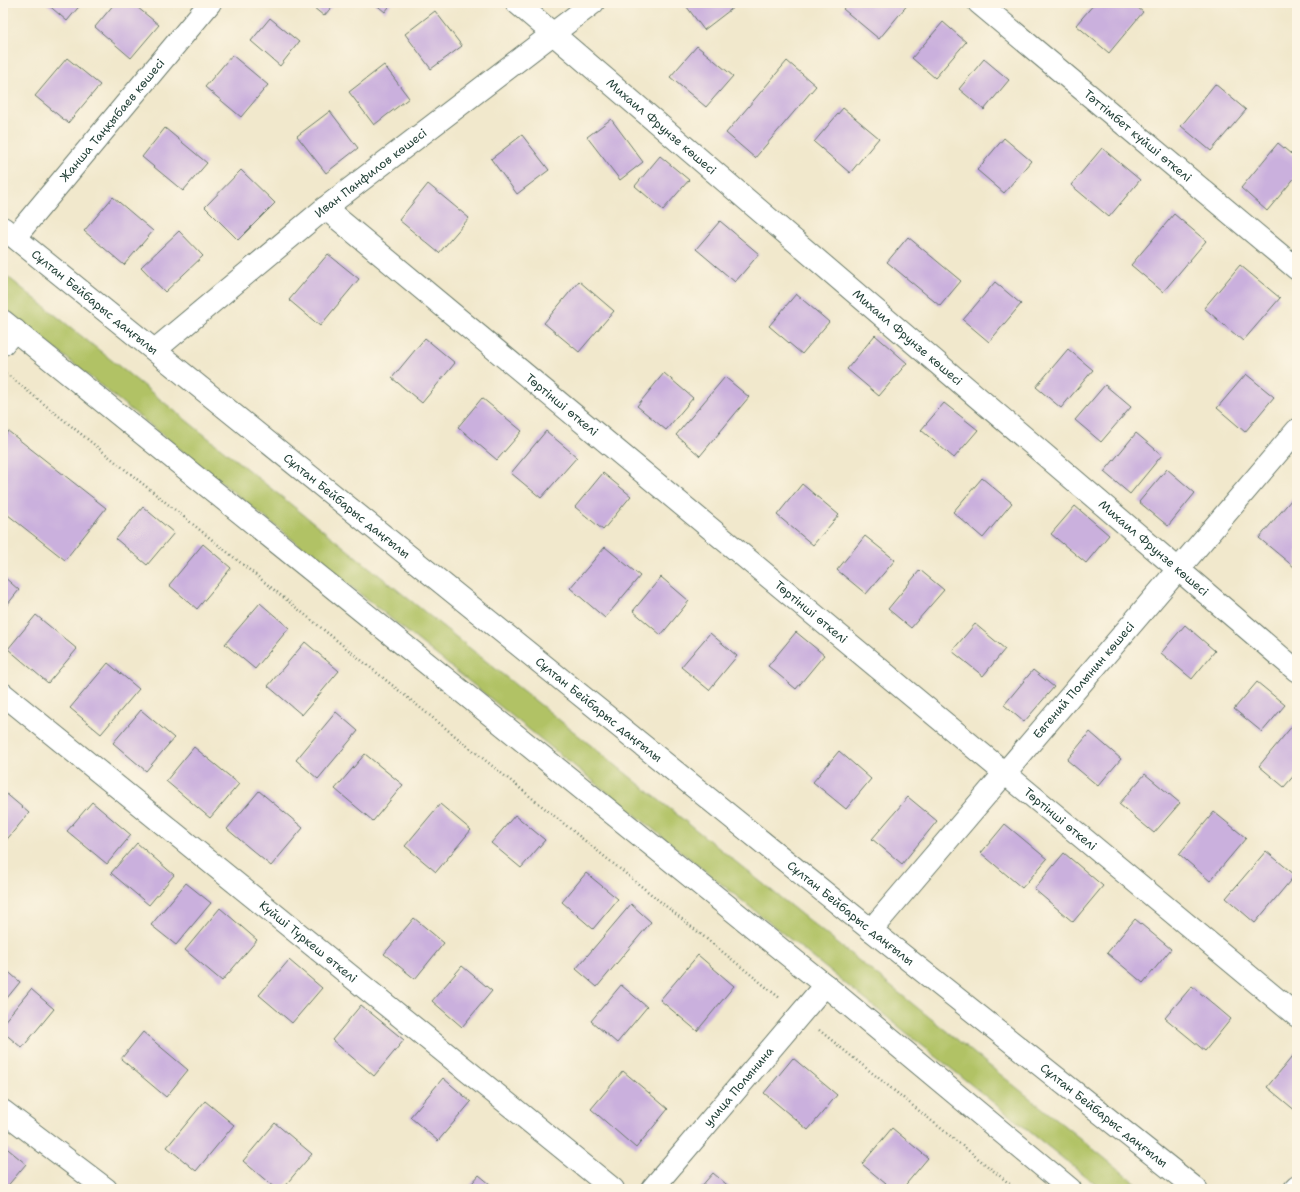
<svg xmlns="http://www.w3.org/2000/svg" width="1300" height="1192" font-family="'Shantell Sans',sans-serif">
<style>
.green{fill:#b1c265;stroke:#68804c}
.building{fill:#cab0dd}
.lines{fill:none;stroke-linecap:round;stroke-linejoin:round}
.minor-casing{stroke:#687969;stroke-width:24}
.tertiary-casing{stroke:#687969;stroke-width:24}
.primary-casing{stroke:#687969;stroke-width:24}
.path{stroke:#687969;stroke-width:2.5;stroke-dasharray:1 3;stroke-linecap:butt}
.minor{stroke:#fff;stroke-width:22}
.tertiary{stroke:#fff;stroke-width:22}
.primary{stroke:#fff;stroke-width:22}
.labels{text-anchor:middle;stroke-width:3;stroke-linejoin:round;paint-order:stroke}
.street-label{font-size:12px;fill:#1f3d34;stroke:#fcf5e5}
</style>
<rect width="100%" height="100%" fill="#fcf5e5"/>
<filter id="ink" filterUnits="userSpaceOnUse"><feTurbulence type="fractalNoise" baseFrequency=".025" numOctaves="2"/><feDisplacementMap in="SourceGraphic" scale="8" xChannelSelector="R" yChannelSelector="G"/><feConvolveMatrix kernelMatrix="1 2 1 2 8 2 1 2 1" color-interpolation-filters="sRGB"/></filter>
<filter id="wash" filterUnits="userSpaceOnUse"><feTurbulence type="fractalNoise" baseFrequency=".012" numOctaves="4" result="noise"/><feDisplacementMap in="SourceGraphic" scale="16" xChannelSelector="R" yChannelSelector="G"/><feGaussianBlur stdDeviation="0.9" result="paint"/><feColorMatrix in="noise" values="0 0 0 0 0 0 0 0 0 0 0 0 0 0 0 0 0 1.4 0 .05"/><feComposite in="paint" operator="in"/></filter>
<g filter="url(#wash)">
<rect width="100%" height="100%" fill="#f1e8cc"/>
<path class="green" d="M 3,273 L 1143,1189 L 1101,1189 L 3,307 Z"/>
<g id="blocks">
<path class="building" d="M 46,3 L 82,3 L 67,21 Z
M 115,3 L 132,3 L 159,25 L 131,58 L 95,27 Z
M 308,3 L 335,3 L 324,16 Z
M 374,3 L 392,3 L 385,12 Z
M 684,3 L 731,3 L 734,7 L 704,30 Z
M 848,3 L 909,3 L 879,39 L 843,9 Z
M 1095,3 L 1132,3 L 1143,12 L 1109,53 L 1076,25 Z
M 435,11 L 462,46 L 431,69 L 405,34 Z
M 270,18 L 299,42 L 280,66 L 251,41 Z
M 943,22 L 966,42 L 935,78 L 912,58 Z
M 697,46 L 733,76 L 706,107 L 670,77 Z
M 232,55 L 268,85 L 241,117 L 205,87 Z
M 67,58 L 100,85 L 68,123 L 35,96 Z
M 984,59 L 1009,80 L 984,110 L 959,89 Z
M 787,61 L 816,86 L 755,158 L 726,133 Z
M 384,65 L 409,98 L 374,125 L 349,92 Z
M 1215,84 L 1246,110 L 1211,151 L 1181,126 Z
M 843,108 L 879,138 L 850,173 L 814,142 Z
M 330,111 L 358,148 L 326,173 L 297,136 Z
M 611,119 L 643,162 L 620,180 L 587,137 Z
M 165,128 L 207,163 L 183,191 L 142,157 Z
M 522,135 L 549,170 L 517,194 L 491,159 Z
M 1004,138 L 1031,161 L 1004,193 L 977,170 Z
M 1278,143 L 1297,159 L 1297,175 L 1267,211 L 1241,188 Z
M 1102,148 L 1140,180 L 1109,217 L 1071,185 Z
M 660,156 L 689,180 L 663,210 L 635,186 Z
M 241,170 L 275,203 L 238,240 L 205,207 Z
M 428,184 L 469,218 L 439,253 L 399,220 Z
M 113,197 L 153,231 L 124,265 L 84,231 Z
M 1174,214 L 1206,241 L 1163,292 L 1131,265 Z
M 720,221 L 759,254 L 735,282 L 696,249 Z
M 179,231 L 203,256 L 165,292 L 141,267 Z
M 908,237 L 961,281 L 940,306 L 887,262 Z
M 328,254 L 359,279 L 320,326 L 289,300 Z
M 1240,265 L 1280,298 L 1243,341 L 1204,308 Z
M 579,281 L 614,311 L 579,352 L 544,323 Z
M 995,282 L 1021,304 L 989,342 L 963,320 Z
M 796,294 L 829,322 L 802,354 L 769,326 Z
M 875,335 L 907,363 L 879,396 L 847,369 Z
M 425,338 L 455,363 L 422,403 L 392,378 Z
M 1068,349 L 1093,370 L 1061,408 L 1036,387 Z
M 664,373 L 693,398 L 666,430 L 637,406 Z
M 1246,374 L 1274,397 L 1245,432 L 1217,408 Z
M 725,377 L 749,397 L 700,456 L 676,435 Z
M 1105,385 L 1131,407 L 1101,442 L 1075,420 Z
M 482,398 L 522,431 L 497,460 L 458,427 Z
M 944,403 L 978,430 L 954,458 L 921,430 Z
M 8,431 L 106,508 L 65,560 L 3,511 L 3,438 Z
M 546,431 L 577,457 L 541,498 L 511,473 Z
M 1136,433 L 1162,455 L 1130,494 L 1104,472 Z
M 1167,469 L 1195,493 L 1168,526 L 1139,502 Z
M 603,473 L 631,496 L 603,530 L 575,507 Z
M 982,478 L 1012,503 L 983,538 L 953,512 Z
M 802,484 L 839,515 L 813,545 L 777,515 Z
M 1297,493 L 1297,564 L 1294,567 L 1259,538 Z
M 1075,506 L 1109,535 L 1086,563 L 1051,534 Z
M 143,507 L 174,533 L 147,565 L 116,539 Z
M 865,536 L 895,560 L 866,594 L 837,570 Z
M 203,544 L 231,568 L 197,609 L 169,585 Z
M 605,547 L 640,576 L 605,618 L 570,588 Z
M 920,570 L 944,590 L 911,628 L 888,609 Z
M 3,576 L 19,590 L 3,610 Z
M 661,577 L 689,601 L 661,635 L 633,611 Z
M 260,603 L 289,628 L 255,669 L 225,644 Z
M 36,615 L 77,649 L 48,683 L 8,649 Z
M 975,624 L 1005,649 L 983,676 L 952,651 Z
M 1185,625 L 1215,651 L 1192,679 L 1161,653 Z
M 796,632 L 824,655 L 796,689 L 768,666 Z
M 710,633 L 737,656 L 709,690 L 681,667 Z
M 305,642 L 339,671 L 302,715 L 268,686 Z
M 108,663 L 139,689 L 101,734 L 70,708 Z
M 1033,670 L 1054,687 L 1024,722 L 1004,705 Z
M 1257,682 L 1285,705 L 1262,732 L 1234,709 Z
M 141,710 L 174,738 L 146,771 L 113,743 Z
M 336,712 L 358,731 L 318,779 L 296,760 Z
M 1293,725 L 1297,729 L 1297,772 L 1284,787 L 1259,766 Z
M 1090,732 L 1121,759 L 1098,786 L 1067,760 Z
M 194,747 L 239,784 L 210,818 L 166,781 Z
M 839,751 L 871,779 L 846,809 L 813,782 Z
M 365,754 L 403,785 L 373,821 L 335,789 Z
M 1145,774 L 1180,803 L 1154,833 L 1119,804 Z
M 3,791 L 29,813 L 3,844 Z
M 259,791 L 303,828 L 271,866 L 227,829 Z
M 908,797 L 937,821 L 902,864 L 872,839 Z
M 92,802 L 131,835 L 107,864 L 67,831 Z
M 440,804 L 471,830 L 436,872 L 405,846 Z
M 1214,812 L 1246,838 L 1210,881 L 1179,854 Z
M 515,815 L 545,840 L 521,868 L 491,843 Z
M 1005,824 L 1047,859 L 1022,888 L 981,853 Z
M 137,843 L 174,875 L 149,905 L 111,873 Z
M 1266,851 L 1295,875 L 1255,923 L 1226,898 Z
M 1064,853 L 1103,886 L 1073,922 L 1034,889 Z
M 586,873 L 618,899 L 593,929 L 562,902 Z
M 186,883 L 211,903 L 176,945 L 151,925 Z
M 631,904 L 651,922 L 597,987 L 576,969 Z
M 220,908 L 257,940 L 222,981 L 185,950 Z
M 414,918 L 444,943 L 415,979 L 384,954 Z
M 1135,919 L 1171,949 L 1143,983 L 1107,953 Z
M 698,955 L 734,986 L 697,1031 L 660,1000 Z
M 289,960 L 322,988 L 292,1023 L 259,995 Z
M 462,966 L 492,991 L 462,1027 L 432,1001 Z
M 3,967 L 20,982 L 3,1003 Z
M 621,985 L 647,1007 L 617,1043 L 591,1021 Z
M 1192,986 L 1231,1019 L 1205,1051 L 1165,1018 Z
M 31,989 L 54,1009 L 22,1048 L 3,1032 L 3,1023 Z
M 361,1005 L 404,1040 L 374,1076 L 332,1040 Z
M 143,1032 L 188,1070 L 166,1097 L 121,1059 Z
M 1297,1051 L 1297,1112 L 1267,1087 Z
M 793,1058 L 837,1095 L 808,1130 L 764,1093 Z
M 623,1071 L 668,1109 L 636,1148 L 591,1109 Z
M 443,1078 L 471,1102 L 438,1141 L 410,1117 Z
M 205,1101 L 234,1125 L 196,1171 L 167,1147 Z
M 275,1123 L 312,1154 L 282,1189 L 276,1189 L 243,1161 Z
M 892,1128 L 928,1158 L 902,1189 L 892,1189 L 862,1164 Z
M 3,1145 L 26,1164 L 5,1189 L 3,1189 Z
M 713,1173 L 732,1189 L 699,1189 Z
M 479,1175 L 496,1189 L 467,1189 Z"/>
</g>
</g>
<g filter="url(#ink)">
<use href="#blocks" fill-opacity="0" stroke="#687969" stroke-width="1"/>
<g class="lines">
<g class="minor-casing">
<g id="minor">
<path id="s1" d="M 517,3 L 1297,671"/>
<path id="s2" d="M 979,3 L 1297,269"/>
<path id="s3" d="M 325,208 L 1297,1016"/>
<path id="s4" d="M 15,237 L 210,3"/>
<path d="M 3,344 L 15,330"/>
<path id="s5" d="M 155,350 L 325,208 L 593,3"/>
<path id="s6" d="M 3,694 L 613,1189"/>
<path id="s7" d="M 871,930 L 1297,430"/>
<path d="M 3,1111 L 106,1189"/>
<path id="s8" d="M 652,1189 L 825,985"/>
</g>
</g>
<g class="tertiary-casing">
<path id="tertiary" d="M 1295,1189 L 1297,1187"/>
</g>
<g class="primary-casing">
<g id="primary">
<path id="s9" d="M 3,228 L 871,930 L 1196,1189"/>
<path d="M 3,321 L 825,985 L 1070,1189"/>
</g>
</g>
<path class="path" d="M 3,371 L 781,999
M 819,1030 L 1016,1189"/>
<use href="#minor" class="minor"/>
<use href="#tertiary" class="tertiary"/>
<use href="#primary" class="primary"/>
</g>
</g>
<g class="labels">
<g class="street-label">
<text dy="4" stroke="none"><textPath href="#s4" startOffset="152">Жанша Таңқыбаев көшесі</textPath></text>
<text dy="4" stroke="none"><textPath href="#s1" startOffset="190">Михаил Фрунзе көшесі</textPath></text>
<text dy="4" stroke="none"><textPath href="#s2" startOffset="207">Тәттімбет күйші өткелі</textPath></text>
<text dy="4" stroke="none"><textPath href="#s5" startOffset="279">Иван Панфилов көшесі</textPath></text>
<text dy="4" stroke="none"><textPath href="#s9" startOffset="118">Сұлтан Бейбарыс даңғылы</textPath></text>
<text dy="4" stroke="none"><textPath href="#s1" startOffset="514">Михаил Фрунзе көшесі</textPath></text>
<text dy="4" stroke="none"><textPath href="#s3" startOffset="308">Төртінші өткелі</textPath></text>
<text dy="4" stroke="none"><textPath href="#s9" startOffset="442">Сұлтан Бейбарыс даңғылы</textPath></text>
<text dy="4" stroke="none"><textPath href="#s1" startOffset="838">Михаил Фрунзе көшесі</textPath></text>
<text dy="4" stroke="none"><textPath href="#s3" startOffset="632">Төртінші өткелі</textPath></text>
<text dy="4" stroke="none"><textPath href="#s7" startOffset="328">Евгений Полынин көшесі</textPath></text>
<text dy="4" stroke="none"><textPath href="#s9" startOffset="766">Сұлтан Бейбарыс даңғылы</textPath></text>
<text dy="4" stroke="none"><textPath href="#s3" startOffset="956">Төртінші өткелі</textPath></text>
<text dy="4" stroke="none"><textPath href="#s9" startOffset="1090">Сұлтан Бейбарыс даңғылы</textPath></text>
<text dy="4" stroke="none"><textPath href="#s6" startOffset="393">Күйші Түркеш өткелі</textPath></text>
<text dy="4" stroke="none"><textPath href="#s8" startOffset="134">улица Полынина</textPath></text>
<text dy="4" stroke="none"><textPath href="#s9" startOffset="1414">Сұлтан Бейбарыс даңғылы</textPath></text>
</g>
</g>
<rect width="1300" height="1192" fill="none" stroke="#fcf5e5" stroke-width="16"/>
</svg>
